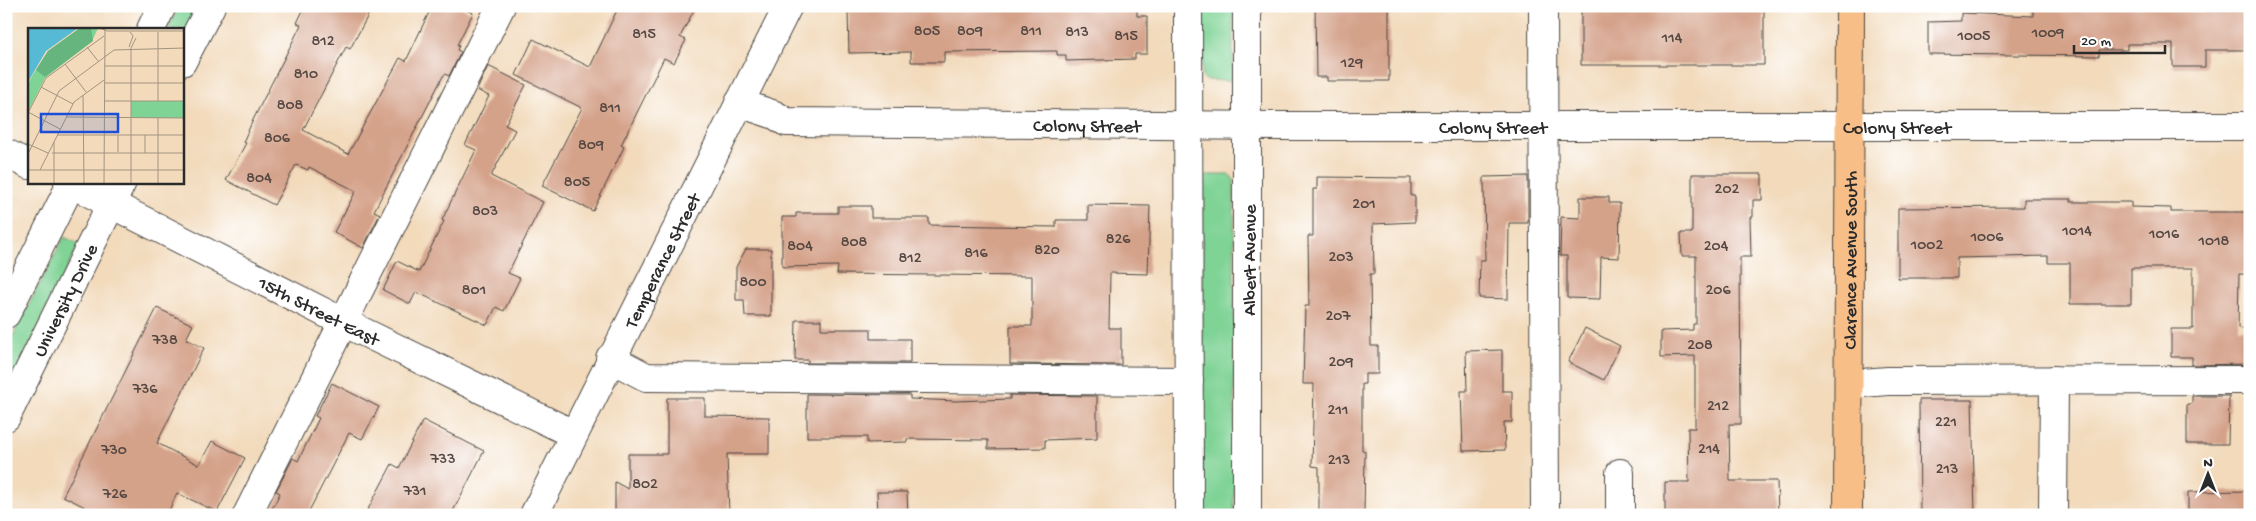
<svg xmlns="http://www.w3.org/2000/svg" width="2256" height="521" font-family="'Gochi Hand',sans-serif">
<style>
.green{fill:#7fd395;stroke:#557f60}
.building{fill:#d4a189}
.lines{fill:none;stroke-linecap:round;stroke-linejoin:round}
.minor-casing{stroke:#494541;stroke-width:30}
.major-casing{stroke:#494541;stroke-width:30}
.minor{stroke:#fff;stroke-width:28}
.major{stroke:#f7be87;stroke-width:28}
.labels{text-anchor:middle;stroke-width:4;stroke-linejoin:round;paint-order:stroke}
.number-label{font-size:16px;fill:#554842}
.street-label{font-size:19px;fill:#2b2b2b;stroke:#fff}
.inset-road{fill:none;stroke:#a29481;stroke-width:1}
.view{fill:#1d4ed8;fill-opacity:0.15;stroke:#1d4ed8;stroke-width:2.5}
.inset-edge{fill:none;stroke:#2b2b2b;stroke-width:2.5}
</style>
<rect width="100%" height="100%" fill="#fff"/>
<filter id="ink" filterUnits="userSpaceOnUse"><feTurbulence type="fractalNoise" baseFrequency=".02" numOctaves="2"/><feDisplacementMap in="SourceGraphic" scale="10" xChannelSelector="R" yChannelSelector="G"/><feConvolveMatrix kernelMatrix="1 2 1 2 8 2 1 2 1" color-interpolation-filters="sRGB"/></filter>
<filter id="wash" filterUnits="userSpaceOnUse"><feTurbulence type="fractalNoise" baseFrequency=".0096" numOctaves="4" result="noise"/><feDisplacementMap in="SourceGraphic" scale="20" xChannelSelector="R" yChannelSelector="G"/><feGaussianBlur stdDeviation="1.12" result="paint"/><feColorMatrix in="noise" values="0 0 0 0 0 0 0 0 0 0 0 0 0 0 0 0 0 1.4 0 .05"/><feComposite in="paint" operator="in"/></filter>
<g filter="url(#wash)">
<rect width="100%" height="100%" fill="#f2dabb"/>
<path class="green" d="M 179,6 L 200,6 L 183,41 L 182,29 L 168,29 Z
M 1202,6 L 1233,6 L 1233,76 L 1229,81 L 1205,80 L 1202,77 Z
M 1206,175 L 1230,175 L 1234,180 L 1234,515 L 1202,515 L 1202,179 Z
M 64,237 L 79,244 L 6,393 L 6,349 Z"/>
<g id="blocks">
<path class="building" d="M 305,6 L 373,6 L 350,49 L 346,47 L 303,130 L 348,154 L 400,58 L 406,61 L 432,6 L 458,6 L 473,13 L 457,45 L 459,46 L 457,50 L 461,52 L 449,76 L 445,74 L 443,76 L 374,211 L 380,214 L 363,248 L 334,232 L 356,191 L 309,167 L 308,170 L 296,165 L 274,205 L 226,180 L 246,143 L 243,142 L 253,120 L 301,25 L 297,23 Z
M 619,6 L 696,6 L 680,37 L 686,40 L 674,63 L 664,58 L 621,145 L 624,147 L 593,211 L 542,186 L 582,108 L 516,75 L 533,39 L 590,67 Z
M 878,6 L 1137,6 L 1137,16 L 1147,16 L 1147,54 L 1135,54 L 1135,59 L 1066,61 L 1066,55 L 1057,55 L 1057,51 L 944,52 L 944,62 L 911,62 L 911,52 L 849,53 L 848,11 L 878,10 Z
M 1315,6 L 1389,6 L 1389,81 L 1327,81 L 1327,77 L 1316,77 Z
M 1581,6 L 1764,6 L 1764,65 L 1581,65 Z
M 2033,6 L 2205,6 L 2205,11 L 2250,11 L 2250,50 L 2205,50 L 2205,67 L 2173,67 L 2173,44 L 2127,44 L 2127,50 L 2099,50 L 2099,56 L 1928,54 L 1928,22 L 1961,21 L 1961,13 L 2033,16 Z
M 488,66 L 526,85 L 505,125 L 515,130 L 491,176 L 543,202 L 508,273 L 520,278 L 504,311 L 496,307 L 487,325 L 416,292 L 410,304 L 383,290 L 397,261 L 419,272 L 444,221 L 442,220 L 476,150 L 465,145 L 489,96 L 477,90 Z
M 1692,174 L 1762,174 L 1762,200 L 1753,200 L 1753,217 L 1750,217 L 1751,257 L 1740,257 L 1741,424 L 1729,424 L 1730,481 L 1777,481 L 1778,515 L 1665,515 L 1665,482 L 1689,482 L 1688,428 L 1695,428 L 1695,356 L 1661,357 L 1661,331 L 1693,330 L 1693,324 L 1696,324 L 1696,256 L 1682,256 L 1681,233 L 1692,233 Z
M 1528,176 L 1528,223 L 1509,223 L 1508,299 L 1479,298 L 1480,260 L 1485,260 L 1484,177 Z
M 1317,177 L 1411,178 L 1411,196 L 1415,196 L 1415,222 L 1373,224 L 1374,274 L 1370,274 L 1371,346 L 1378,346 L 1378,374 L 1365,374 L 1365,384 L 1362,384 L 1362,450 L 1365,451 L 1364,515 L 1319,515 L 1319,467 L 1312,466 L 1314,384 L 1303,384 L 1304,346 L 1305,306 L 1309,306 L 1308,236 L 1313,236 L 1313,189 L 1317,189 Z
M 1580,197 L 1609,197 L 1609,203 L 1620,203 L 1619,258 L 1601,257 L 1600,299 L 1567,298 L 1567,256 L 1560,256 L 1561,217 L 1580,218 Z
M 2024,199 L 2071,199 L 2071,202 L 2131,202 L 2131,207 L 2171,208 L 2171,212 L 2250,212 L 2250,274 L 2239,274 L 2238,328 L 2250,329 L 2250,364 L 2192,365 L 2192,357 L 2171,357 L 2171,329 L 2193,329 L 2193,268 L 2131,268 L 2131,304 L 2070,304 L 2070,263 L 2048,263 L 2048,256 L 1957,258 L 1957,278 L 1898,278 L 1898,208 L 2024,207 Z
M 1088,205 L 1150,206 L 1148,274 L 1110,273 L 1109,328 L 1121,328 L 1121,365 L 1010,364 L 1010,326 L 1032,326 L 1032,276 L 837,274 L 838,266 L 782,267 L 782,217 L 796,217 L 796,213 L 838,213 L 838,206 L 871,206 L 871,218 L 929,218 L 929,225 L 1056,227 L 1056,220 L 1088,220 Z
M 746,249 L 771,249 L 771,316 L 745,316 L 744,300 L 736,300 L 736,267 Z
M 157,308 L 193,325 L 186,339 L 204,348 L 157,443 L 199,465 L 212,441 L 245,458 L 217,512 L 177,493 L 167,515 L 83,515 L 87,508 L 63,496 Z
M 796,320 L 821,320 L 821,329 L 871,329 L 871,339 L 910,339 L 910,363 L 808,363 L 808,360 L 795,360 Z
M 1585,328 L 1620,346 L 1604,380 L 1568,362 Z
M 1502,350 L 1502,391 L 1512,391 L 1512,422 L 1504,422 L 1505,450 L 1463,451 L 1461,391 L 1467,391 L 1466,351 Z
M 332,383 L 379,407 L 362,439 L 349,433 L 307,515 L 269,515 L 280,493 L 276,491 L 293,458 L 298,461 L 319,418 L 315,416 Z
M 807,394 L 910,395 L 910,399 L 956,401 L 1010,399 L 1010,395 L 1097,396 L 1097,438 L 1045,440 L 1045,448 L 988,449 L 988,440 L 907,439 L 907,442 L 867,443 L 867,437 L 807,437 Z
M 2192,396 L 2229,396 L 2228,444 L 2187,444 L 2187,404 L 2192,404 Z
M 667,398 L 705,398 L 705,416 L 769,417 L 769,454 L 727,454 L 729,515 L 615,515 L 615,482 L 628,489 L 628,454 L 667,454 Z
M 1919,400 L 1972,400 L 1975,515 L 1920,515 Z
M 423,420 L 484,451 L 451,515 L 365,515 L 392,464 L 399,468 Z
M 2250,491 L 2250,515 L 2188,515 L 2188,492 Z
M 877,492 L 907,492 L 908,515 L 878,515 Z"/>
</g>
</g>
<g filter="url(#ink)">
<use href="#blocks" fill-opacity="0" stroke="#494541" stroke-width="1"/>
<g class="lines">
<g class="minor-casing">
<g id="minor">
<path d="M 1188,6 L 1189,515"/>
<path d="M 1247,6 L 1247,515"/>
<path d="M 1543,6 L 1545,515"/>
<path d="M 151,29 L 162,6"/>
<path d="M 182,62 L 211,6"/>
<path id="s1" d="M 739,103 L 775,115 L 786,122 L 1282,126 L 2250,126"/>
<path d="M 6,153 L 29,165"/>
<path id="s2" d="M 68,182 L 343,322 L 573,434"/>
<path d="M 6,314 L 72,182"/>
<path d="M 610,358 L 646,377 L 1189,381"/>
<path d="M 1849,384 L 1888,381 L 2250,380"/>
<path id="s3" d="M 6,417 L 122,182"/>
<path d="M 247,515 L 501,6"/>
<path id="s4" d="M 534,515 L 788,6"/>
<path d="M 1620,515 L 1620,473"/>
<path d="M 2053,515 L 2054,380"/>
</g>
</g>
<g class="major-casing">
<g id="major">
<path id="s5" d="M 1848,515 L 1850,6"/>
</g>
</g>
<use href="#minor" class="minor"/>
<use href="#major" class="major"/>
</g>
</g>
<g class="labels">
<g class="number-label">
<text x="927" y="35">805</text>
<text x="970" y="35">809</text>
<text x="1031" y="35">811</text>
<text x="1077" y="36">813</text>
<text x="2048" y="37">1009</text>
<text x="644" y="38">815</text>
<text x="1126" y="40">815</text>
<text x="1974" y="40">1005</text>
<text x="1672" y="42">114</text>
<text x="323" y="45">812</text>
<text x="1352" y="67">129</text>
<text x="306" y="78">810</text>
<text x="290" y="109">808</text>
<text x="610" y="112">811</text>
<text x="277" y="142">806</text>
<text x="591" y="149">809</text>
<text x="259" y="182">804</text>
<text x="577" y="186">805</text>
<text x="1727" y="193">202</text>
<text x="1364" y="208">201</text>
<text x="485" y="215">803</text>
<text x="2077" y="235">1014</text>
<text x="2164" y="238">1016</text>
<text x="1987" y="241">1006</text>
<text x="1118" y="243">826</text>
<text x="2214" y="245">1018</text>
<text x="854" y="246">808</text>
<text x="1927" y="249">1002</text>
<text x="800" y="250">804</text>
<text x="1716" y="250">204</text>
<text x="1047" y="254">820</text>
<text x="976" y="257">816</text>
<text x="1341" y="261">203</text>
<text x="910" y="262">812</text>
<text x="753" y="286">800</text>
<text x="474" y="294">801</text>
<text x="1718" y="294">206</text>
<text x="1338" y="320">207</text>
<text x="165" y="344">738</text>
<text x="1700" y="349">208</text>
<text x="1341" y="366">209</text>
<text x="145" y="393">736</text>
<text x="1718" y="410">212</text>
<text x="1338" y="414">211</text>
<text x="1946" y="426">221</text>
<text x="1709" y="453">214</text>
<text x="114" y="454">730</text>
<text x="443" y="463">733</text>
<text x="1339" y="464">213</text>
<text x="1947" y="473">213</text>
<text x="645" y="488">802</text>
<text x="415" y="495">731</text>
<text x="115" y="498">726</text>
</g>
<g class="street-label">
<text dy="7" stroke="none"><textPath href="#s1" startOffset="352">Colony Street</textPath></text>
<text dy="7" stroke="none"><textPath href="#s1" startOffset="758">Colony Street</textPath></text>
<text dy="7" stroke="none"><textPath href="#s1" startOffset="1162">Colony Street</textPath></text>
<text dy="7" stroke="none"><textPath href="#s4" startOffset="285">Temperance Street</textPath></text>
<text transform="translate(1248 260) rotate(-90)" y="7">Albert Avenue</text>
<text dy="7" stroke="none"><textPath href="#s5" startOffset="255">Clarence Avenue South</textPath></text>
<text dy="7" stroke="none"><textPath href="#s3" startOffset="131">University Drive</textPath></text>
<text dy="7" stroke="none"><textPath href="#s2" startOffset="282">15th Street East</textPath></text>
</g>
</g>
<g transform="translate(28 28)">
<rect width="156" height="156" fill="#f2dabb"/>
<path d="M 52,0 L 70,0 L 64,13 L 17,50 L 0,84 L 0,56 L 4,48 L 20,23 ZM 103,73 L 156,73 L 156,90 L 103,90 Z" fill="#7fd395"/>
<path d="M 52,0 L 63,0 L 65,13 L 17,49 L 8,42 L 20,23 Z" fill="#67b57e"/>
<path d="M 0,0 L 50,0 L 18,23 L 0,54 Z" fill="#56bad5"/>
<path class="inset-road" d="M 72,0 L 79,3 L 157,3M 130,4 L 130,73M 59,19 L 70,33M 101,19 L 105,8 L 102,4M 37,36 L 58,64M 77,38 L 157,38M 77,55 L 157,55M 13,59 L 45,76M 55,67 L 56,156M 76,73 L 157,73M 0,84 L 32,101M 0,85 L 18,50 L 76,8M 38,89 L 157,90M 130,90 L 130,156M 29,107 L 157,107M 117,107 L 117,125M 26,114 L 26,156M 0,116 L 20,125M 90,124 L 90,107M 24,125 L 157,125M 0,126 L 31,63 L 86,22 L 157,20M 0,142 L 157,142M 12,142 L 46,74 L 76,52M 76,156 L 77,0M 103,156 L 103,20 L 108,10"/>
<path class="view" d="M 13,86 L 90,86 L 90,104 L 13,104 Z"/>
<rect width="156" height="156" class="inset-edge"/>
</g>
<rect width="2256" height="521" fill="none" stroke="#fff" stroke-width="25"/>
<g transform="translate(2208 474)" stroke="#ffffff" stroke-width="4" paint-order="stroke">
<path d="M0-4L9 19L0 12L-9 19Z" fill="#2b2b2b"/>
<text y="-8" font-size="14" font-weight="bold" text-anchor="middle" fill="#2b2b2b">N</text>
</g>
<path d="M2074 45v8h91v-8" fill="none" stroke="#2b2b2b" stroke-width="2.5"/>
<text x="2081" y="45" font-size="15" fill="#2b2b2b" stroke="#ffffff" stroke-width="4" paint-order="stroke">20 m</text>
</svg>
